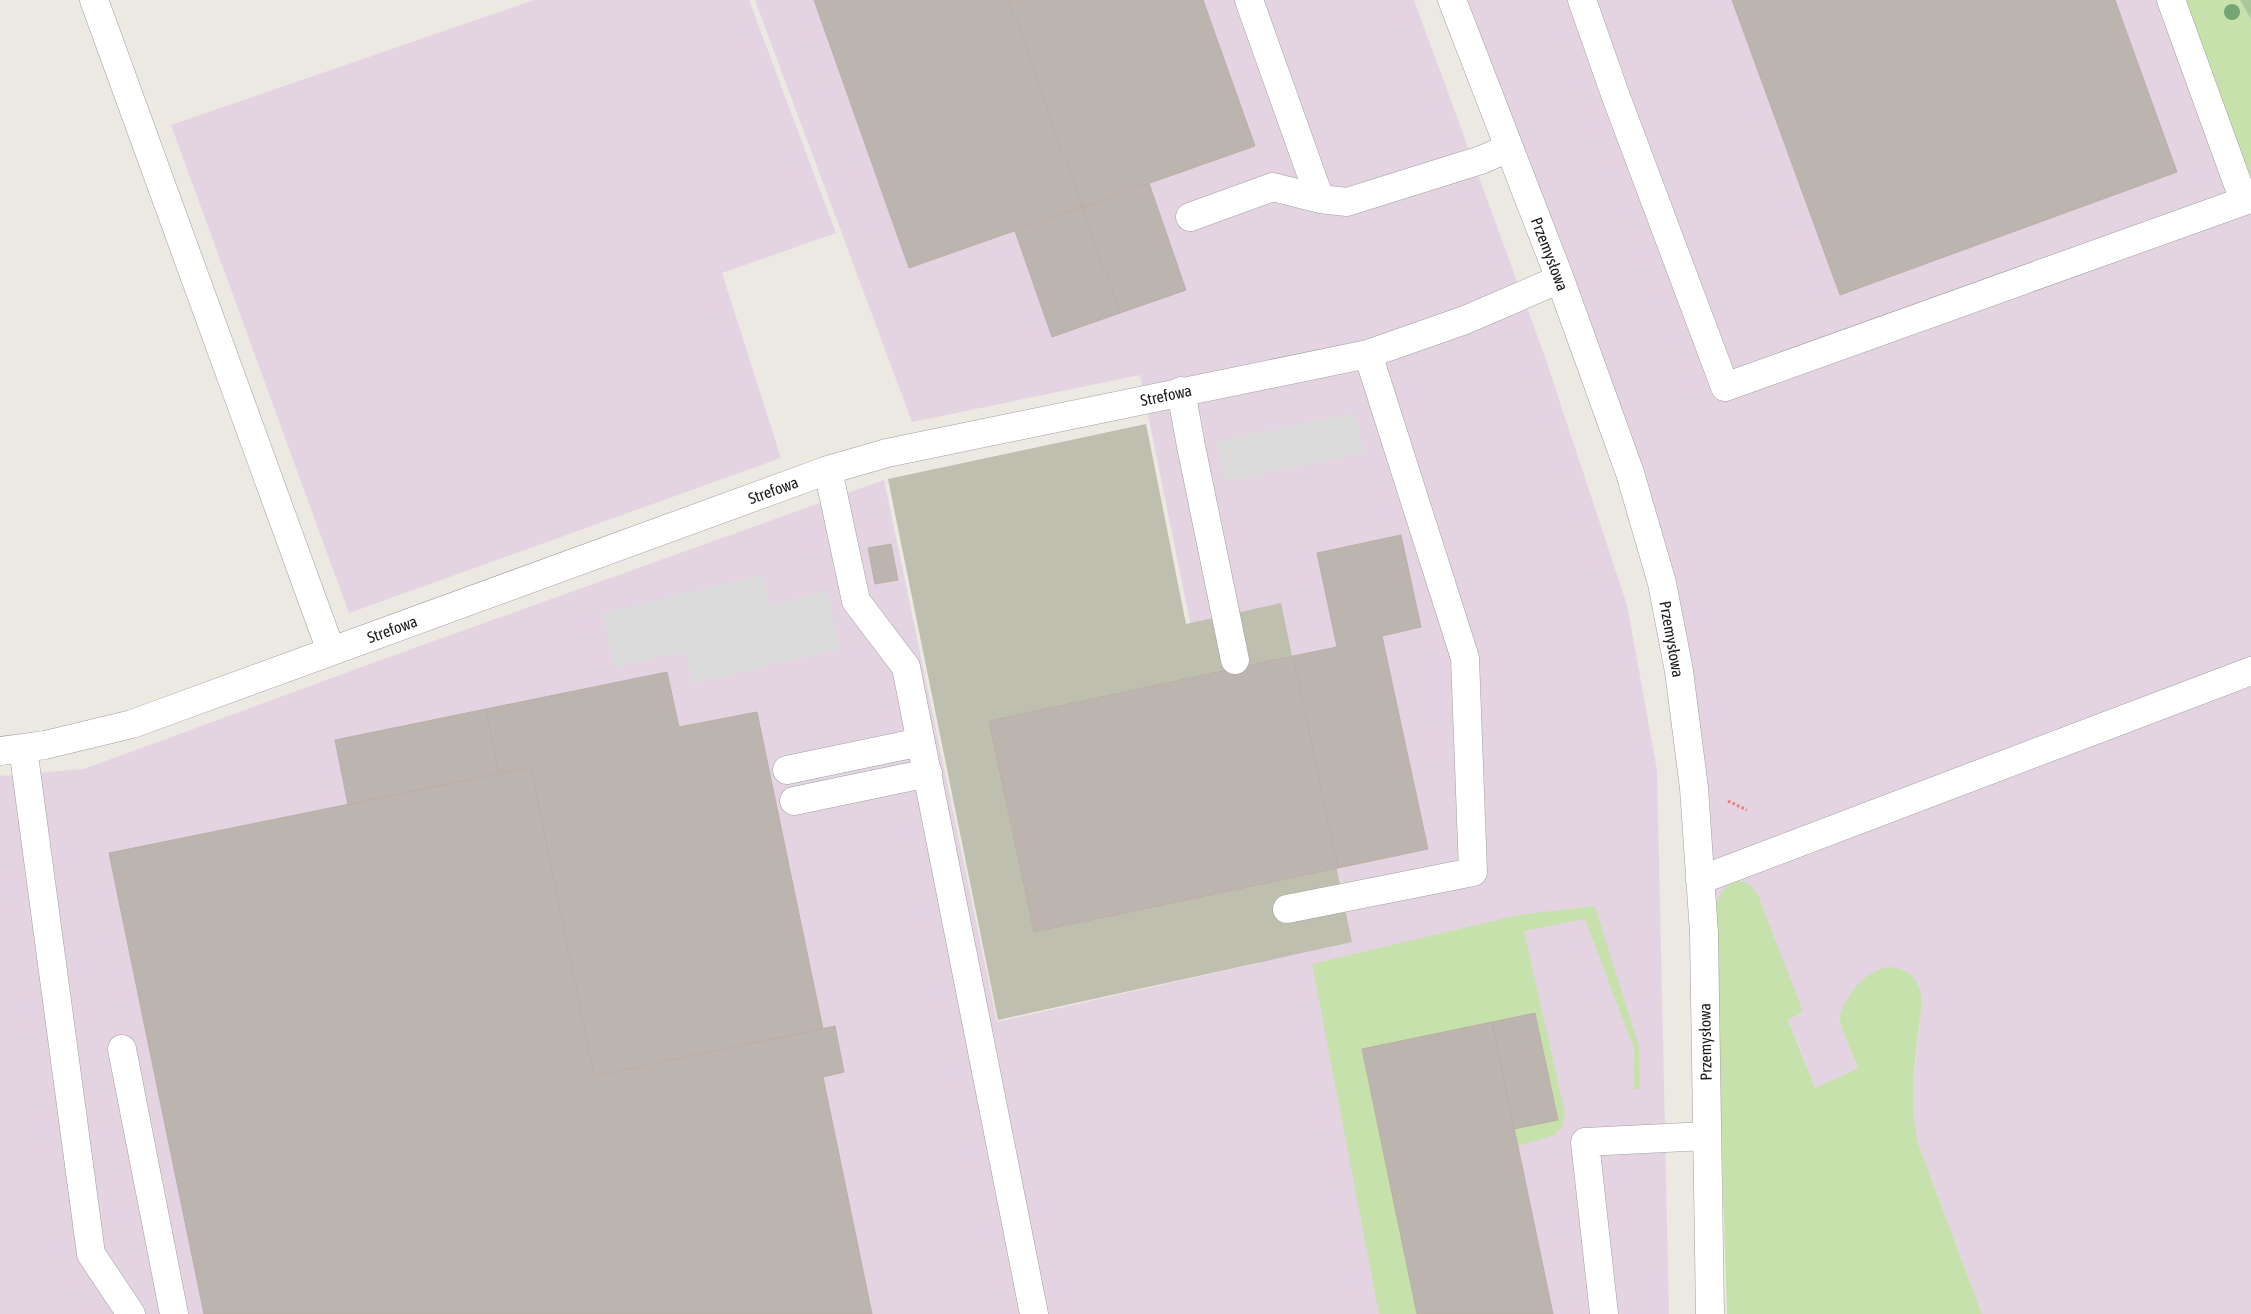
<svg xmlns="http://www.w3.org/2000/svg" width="2251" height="1314" font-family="'Asap Condensed',sans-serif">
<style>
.industrial{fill:#e4d4e2}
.construction{fill:#bfbfaf}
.grass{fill:#c7e1ac}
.forest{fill:#a9c79b}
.parking{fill:#dbdbdb}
.building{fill:#bcb4af;stroke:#bcafa6}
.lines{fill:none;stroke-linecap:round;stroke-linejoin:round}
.minor-casing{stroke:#9f9f9f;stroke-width:29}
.path{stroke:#ea7e74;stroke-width:3;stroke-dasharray:2.5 2.5;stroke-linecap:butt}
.minor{stroke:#fff;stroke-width:28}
.tree{fill:#76a475}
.labels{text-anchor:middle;stroke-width:4.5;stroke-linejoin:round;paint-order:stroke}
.street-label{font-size:16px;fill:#1b1b1b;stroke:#fff}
</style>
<rect width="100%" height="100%" fill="#ece8e2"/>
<path class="industrial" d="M 534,0 L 749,0 L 836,233 L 722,273 L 781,458 L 349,613 L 171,125 Z
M 755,0 L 1414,0 L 1546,360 L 1627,605 L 1657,770 L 1669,1314 L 0,1314 L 0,776 L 84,769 L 381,660 L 884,480 L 997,1022 L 1259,963 L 1140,375 L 912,422 Z
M 1452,0 L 2251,0 L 2251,1314 L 1982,1314 L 1919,1146 L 1914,1129 L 1912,1091 L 1922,1002 L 1839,1019 L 1858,1068 L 1815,1088 L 1788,1019 L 1803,1012 L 1714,913 L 1662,583 Z"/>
<path class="construction" d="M 1146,424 L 1186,624 L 1281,603 L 1352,942 L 998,1020 L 888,479 Z"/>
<path class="grass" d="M 2181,0 L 2240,0 L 2251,19 L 2251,191 Z
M 1740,881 L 1748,883 L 1758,895 L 1803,1012 L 1788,1020 L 1815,1088 L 1858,1068 C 1855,1058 1839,1026 1840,1018 C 1840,1011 1845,1002 1849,997 C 1853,990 1859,982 1866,977 C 1892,956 1921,971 1922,1002 C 1917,1050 1906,1099 1919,1146 L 1982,1314 L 1727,1314 L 1714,913 C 1717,897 1723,885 1740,881 Z
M 1595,906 L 1639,1047 L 1640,1089 L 1634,1089 L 1634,1049 L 1585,919 L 1524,931 L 1565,1113 L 1562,1127 L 1555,1135 L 1505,1150 L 1537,1314 L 1379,1314 L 1312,964 L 1518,915 Z"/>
<path class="forest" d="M 2240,0 L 2251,0 L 2251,19 Z"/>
<path class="parking" d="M 1355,413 L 1364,453 L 1225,482 L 1216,441 Z
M 762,575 L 769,605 L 827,591 L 840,649 L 693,684 L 685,651 L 615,668 L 602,613 Z"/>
<path class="building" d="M 814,0 L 1009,0 L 1082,207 L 909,268 Z
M 1009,0 L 1203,0 L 1255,146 L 1082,207 Z
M 1732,0 L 2115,0 L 2177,172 L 1840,295 Z
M 1149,183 L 1186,290 L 1120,313 L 1082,207 Z
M 1082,207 L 1120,313 L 1052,337 L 1015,231 Z
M 1401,535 L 1421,627 L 1382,636 L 1428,849 L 1338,868 L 1293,656 L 1337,647 L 1317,553 Z
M 891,544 L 898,580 L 875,584 L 868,548 Z
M 1293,656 L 1338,868 L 1034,932 L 989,721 Z
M 667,672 L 679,727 L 757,712 L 823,1029 L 594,1076 L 531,767 L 499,773 L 486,709 Z
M 486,709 L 499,773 L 348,805 L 335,740 Z
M 531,767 L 594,1076 L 835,1026 L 844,1072 L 823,1077 L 872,1314 L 204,1314 L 109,853 Z
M 1535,1013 L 1558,1120 L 1514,1129 L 1492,1022 Z
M 1492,1022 L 1553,1314 L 1417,1314 L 1362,1049 Z"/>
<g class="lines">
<g class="minor-casing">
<path id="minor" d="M 94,0 L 331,651
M 1249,0 L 1320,199 L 1347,202 L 1481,160 L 1509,148
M 1452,0 L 1560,279 L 1630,473 L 1662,583 L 1679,671 L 1694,788 L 1704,933 L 1710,1314
M 1582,0 L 1615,94 L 1725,387 L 2244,201 L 2171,0
M 1190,217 L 1273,187 L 1320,199
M 1181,391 L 1191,446 L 1235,660
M 828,470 L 856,601 L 906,667 L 1034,1314
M 23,748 L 91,1254 L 131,1314
M 0,751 L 45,745 L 132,724 L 828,470 L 887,453 L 1368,354 L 1465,320 L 1560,279
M 787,770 L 921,742
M 794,801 L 928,773
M 1700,880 L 2251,671
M 1287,909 L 1473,872 L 1465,658 L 1368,354
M 122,1049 L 174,1314
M 1604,1314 L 1585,1142 L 1706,1136"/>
</g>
<path class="path" d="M 1728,801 L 1747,810"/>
<use href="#minor" class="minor"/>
</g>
<circle class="tree" cx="2232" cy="12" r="8"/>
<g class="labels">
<g class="street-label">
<text transform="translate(1550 254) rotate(69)" y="6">Przemysłowa</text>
<text transform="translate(1166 395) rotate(-12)" y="6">Strefowa</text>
<text transform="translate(773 490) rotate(-20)" y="6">Strefowa</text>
<text transform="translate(392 629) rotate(-20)" y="6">Strefowa</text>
<text transform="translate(1672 639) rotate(80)" y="6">Przemysłowa</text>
<text transform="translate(1705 1042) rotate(-91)" y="6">Przemysłowa</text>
</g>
</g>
</svg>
